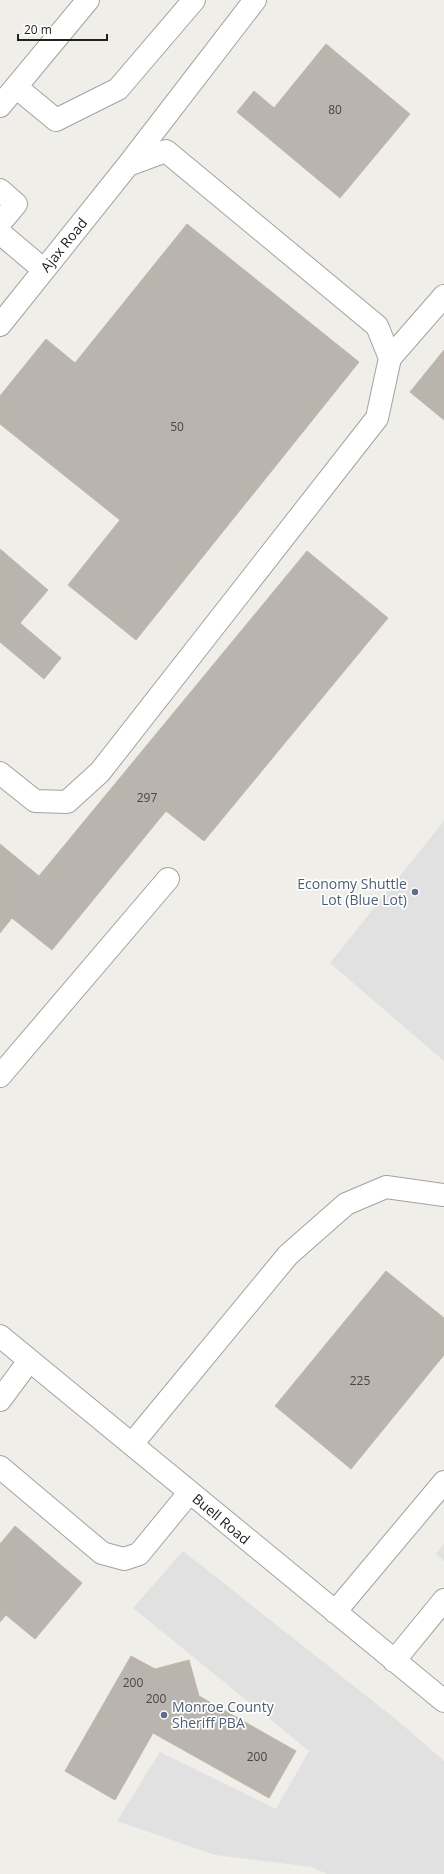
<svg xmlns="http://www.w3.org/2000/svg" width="444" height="1874" font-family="'Open Sans',sans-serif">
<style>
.parking{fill:#e1e1e1}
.building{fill:#bab4ae;stroke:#c1b7ac}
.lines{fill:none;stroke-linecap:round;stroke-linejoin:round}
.minor-casing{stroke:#a2a2a2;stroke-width:24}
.minor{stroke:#fff;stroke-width:22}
.service-dot{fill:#5c6f8a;stroke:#fff;stroke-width:1.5}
.labels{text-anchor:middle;stroke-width:3.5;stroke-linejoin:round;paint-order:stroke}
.number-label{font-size:12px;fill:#474644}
.street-label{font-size:14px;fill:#212121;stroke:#fff}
.service-label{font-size:14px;fill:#4e5e75;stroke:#fff;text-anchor:end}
</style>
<rect width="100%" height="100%" fill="#f0eee8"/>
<path class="parking" d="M 444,821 L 444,1061 L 330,963 Z
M 444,1544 L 444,1561 L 436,1554 Z
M 183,1551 L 398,1721 L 444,1761 L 444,1874 L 327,1874 L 312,1867 L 215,1855 L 117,1821 L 160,1752 L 276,1809 L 309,1751 L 133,1608 Z"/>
<path class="building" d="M 326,44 L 410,114 L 340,198 L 237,112 L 254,91 L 274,108 Z
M 187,224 L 359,362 L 136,640 L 68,585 L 120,520 L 0,424 L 0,396 L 46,339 L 75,363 Z
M 444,350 L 444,420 L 410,392 Z
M 0,549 L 48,590 L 20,623 L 61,658 L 44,679 L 0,642 Z
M 307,551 L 388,618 L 204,841 L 166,811 L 52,950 L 12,918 L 0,933 L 0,844 L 39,876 Z
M 386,1271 L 444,1318 L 444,1355 L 351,1469 L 275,1406 Z
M 15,1526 L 82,1583 L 35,1639 L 6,1615 L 0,1622 L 0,1544 Z
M 131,1656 L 155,1669 L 189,1660 L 199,1696 L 296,1751 L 269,1798 L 153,1733 L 115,1800 L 65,1771 Z"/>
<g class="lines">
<g class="minor-casing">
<path id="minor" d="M 16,87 L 56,120 L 118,89 L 194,0
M 0,106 L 88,0
M 0,190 L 16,204 L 0,223
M 0,233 L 44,270
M 0,325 L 128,165 L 255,0
M 390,358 L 444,296
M 0,773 L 35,801 L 67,802 L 100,772 L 377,418 L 390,358 L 377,326 L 166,151 L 128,165
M 0,1076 L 168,879
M 0,1336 L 444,1701
M 0,1400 L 29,1361
M 132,1444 L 288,1255 L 346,1204 L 386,1187 L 444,1195
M 0,1467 L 102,1553 L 124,1559 L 139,1554 L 189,1493
M 335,1612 L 444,1482
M 394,1661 L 444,1600"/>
</g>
<use href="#minor" class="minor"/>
</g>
<g class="service-dot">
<circle cx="415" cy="892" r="4"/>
<circle cx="164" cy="1715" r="4"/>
</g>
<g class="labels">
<g class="number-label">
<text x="335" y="114">80</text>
<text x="177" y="431">50</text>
<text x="147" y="802">297</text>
<text x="360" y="1385">225</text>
<text x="133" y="1687">200</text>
<text x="156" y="1703">200</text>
<text x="257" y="1761">200</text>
</g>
<g class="street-label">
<text transform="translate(64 245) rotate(-51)" y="5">Ajax Road</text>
<text transform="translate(221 1519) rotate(40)" y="5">Buell Road</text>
</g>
<g class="service-label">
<text x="407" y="889">Economy Shuttle<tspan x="407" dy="16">Lot (Blue Lot)</tspan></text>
<text x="172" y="1712" text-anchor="start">Monroe County<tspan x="172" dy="16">Sheriff PBA</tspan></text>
</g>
</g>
<path d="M18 34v6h89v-6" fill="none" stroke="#212121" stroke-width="2"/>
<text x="24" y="34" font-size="12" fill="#212121" stroke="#ffffff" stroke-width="3" paint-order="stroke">20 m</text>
</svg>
